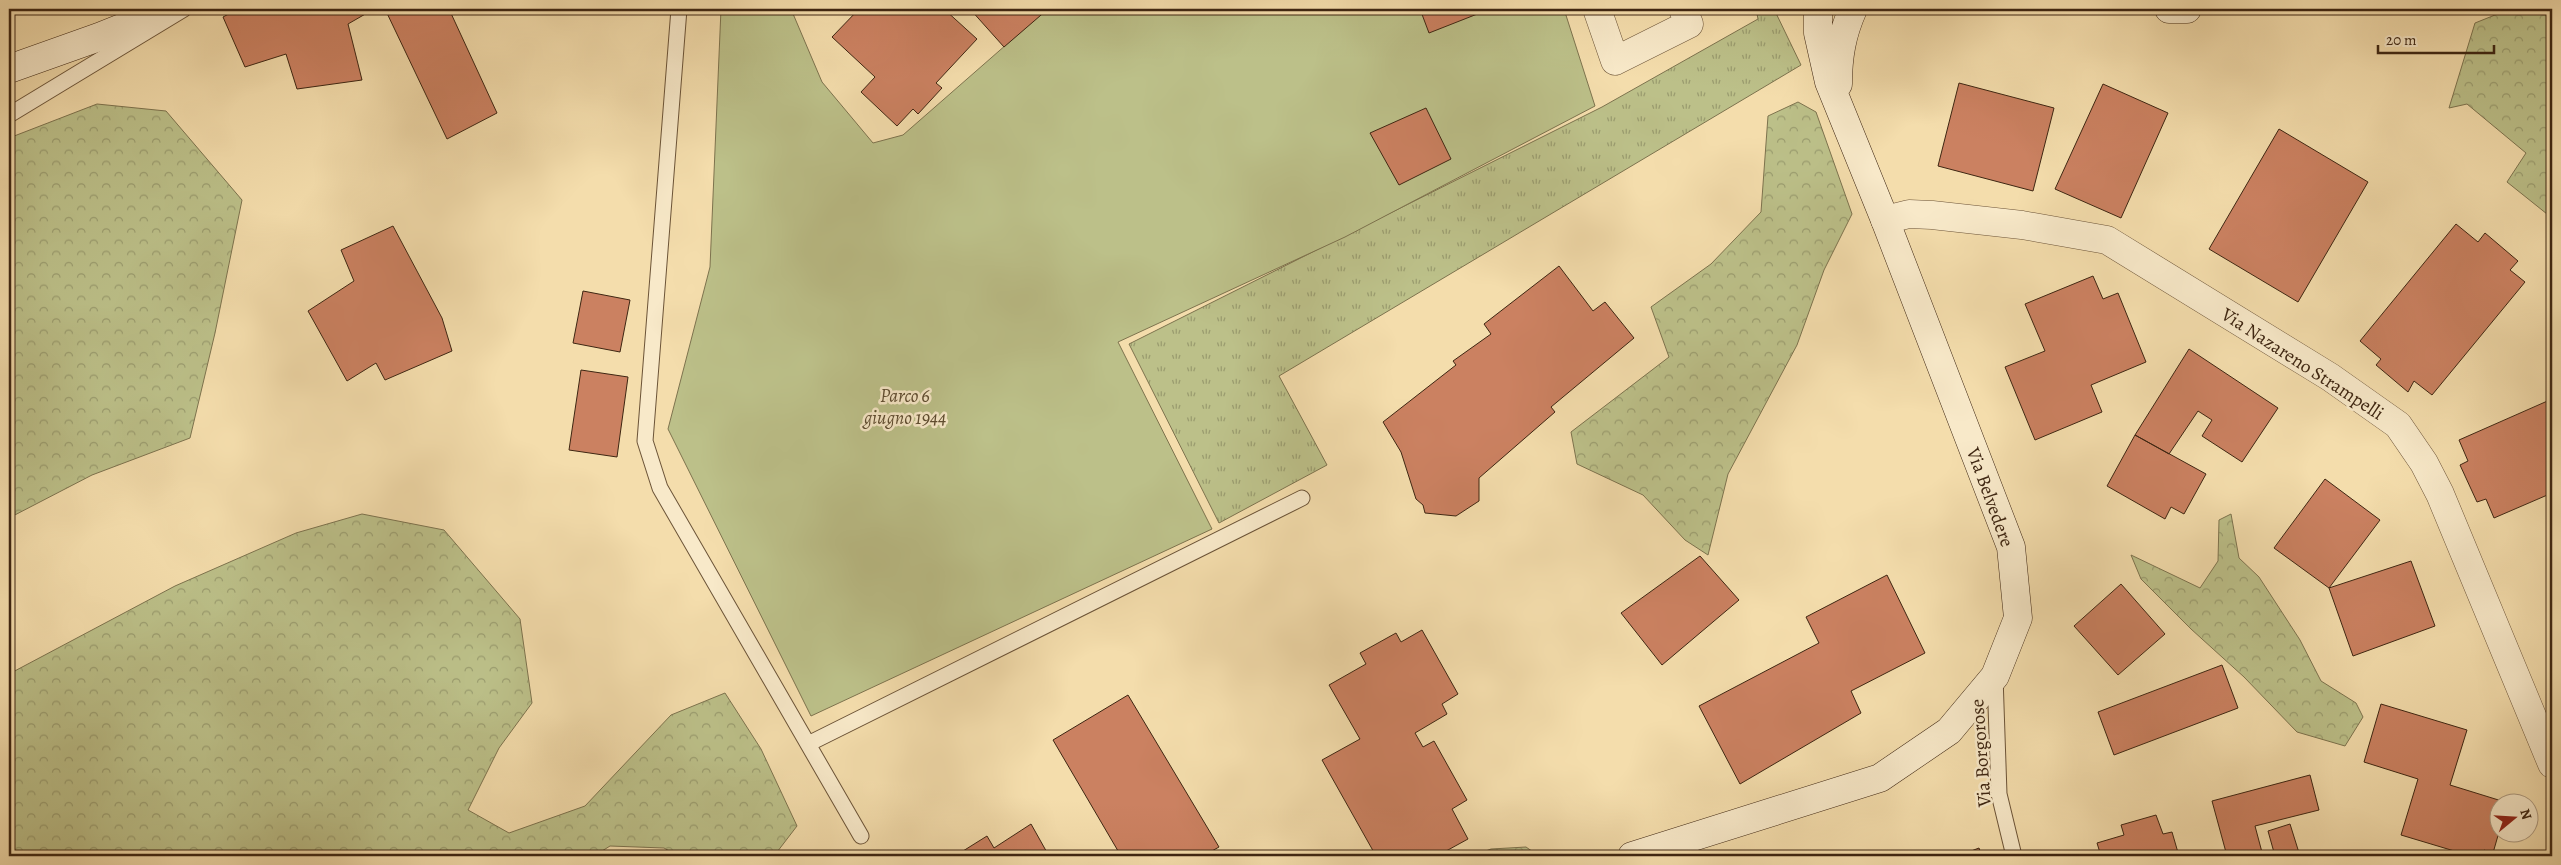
<svg xmlns="http://www.w3.org/2000/svg" width="2561" height="865" font-family="Alegreya,serif">
<style>
.grass{fill:url(#grass-tufts);stroke:#7d734e}
.forest{fill:url(#forest-crowns);stroke:#7d734e}
.green{fill:#bcc089;stroke:#7d734e}
.building{fill:#cb8161;stroke:#3e2612}
.lines{fill:none;stroke-linecap:round;stroke-linejoin:round}
.lane-casing{stroke:#6c5438;stroke-width:17}
.street-casing{stroke:#6c5438;stroke-width:29}
.secondary-casing{stroke:#3e2612;stroke-width:29}
.lane{stroke:#f8e9c9;stroke-width:15}
.street{stroke:#f8e9c9;stroke-width:28}
.secondary{stroke:#f8e9c9;stroke-width:28}
.labels{text-anchor:middle;stroke-width:5;stroke-linejoin:round;paint-order:stroke}
.street-label{font-size:19px;fill:#3e2612;stroke:#f8e9c9}
.park-label{font-size:19px;font-style:italic;fill:#5e4c30;stroke:#f8e9c9}
</style>
<defs>
<pattern id="grass-tufts" width="24" height="20" patternUnits="userSpaceOnUse" patternTransform="scale(1.25)"><rect width="24" height="20" fill="#bcc089"/><path d="M3 7l-1-3M5 7V3M7 7l1-3M15 17l-1-3M17 17v-4M19 17l1-3" fill="none" stroke="#9a9c6f"/></pattern>
<pattern id="forest-crowns" width="20" height="18" patternUnits="userSpaceOnUse" patternTransform="scale(1.25)"><rect width="20" height="18" fill="#bcc089"/><path d="M2 6a3 3 0 1 1 6 0M12 15a3 3 0 1 1 6 0" fill="none" stroke="#9a9c6f"/></pattern>
</defs>
<rect width="100%" height="100%" fill="#f4ddac"/>
<filter id="stains"><feTurbulence type="fractalNoise" baseFrequency=".004" numOctaves="4"/><feColorMatrix values="0 0 0 0 .2 0 0 0 0 .09 0 0 0 0 .02 0 0 0 .5 -.17"/></filter>
<radialGradient id="worn" r=".72"><stop offset=".6" stop-color="#630" stop-opacity="0"/><stop offset="1" stop-color="#630" stop-opacity=".3"/></radialGradient>
<path class="grass" d="M 1756,9 L 1774,9 L 1801,65 L 1279,376 L 1327,465 L 1219,523 L 1129,344 L 1602,107 L 1758,19 Z"/>
<path class="forest" d="M 2510,9 L 2552,9 L 2552,218 L 2507,182 L 2526,153 L 2467,104 L 2449,108 L 2475,23 Z
M 1798,102 L 1816,112 L 1852,214 L 1824,270 L 1797,345 L 1728,474 L 1708,555 L 1685,540 L 1643,495 L 1577,464 L 1571,432 L 1669,357 L 1651,307 L 1711,264 L 1761,212 L 1768,116 Z
M 97,104 L 166,111 L 242,200 L 215,333 L 190,438 L 92,475 L 9,518 L 9,138 Z
M 362,514 L 444,530 L 520,619 L 532,703 L 499,748 L 468,810 L 509,833 L 585,806 L 671,715 L 725,693 L 761,749 L 797,826 L 774,856 L 678,856 L 664,848 L 610,846 L 594,856 L 9,856 L 9,674 L 175,586 L 296,533 Z
M 2231,514 L 2239,558 L 2259,577 L 2300,640 L 2321,681 L 2356,703 L 2363,717 L 2345,746 L 2297,732 L 2244,677 L 2191,629 L 2141,579 L 2131,555 L 2200,588 L 2218,561 L 2219,520 Z
M 1526,847 L 1539,856 L 1472,856 L 1491,849 Z"/>
<path class="green" d="M 721,9 L 791,9 L 822,82 L 873,143 L 903,135 L 1047,9 L 1564,9 L 1595,106 L 1345,237 L 1118,342 L 1212,529 L 811,716 L 668,429 L 710,267 Z"/>
<path class="building" d="M 238,9 L 374,9 L 348,24 L 362,80 L 297,89 L 286,54 L 245,67 L 223,17 Z
M 385,9 L 449,9 L 497,113 L 447,139 Z
M 859,9 L 944,9 L 977,39 L 936,83 L 942,88 L 918,114 L 913,109 L 897,126 L 861,92 L 875,77 L 832,37 Z
M 970,9 L 1048,9 L 1004,47 Z
M 1420,9 L 1490,9 L 1429,33 Z
M 1959,83 L 2054,108 L 2033,191 L 1938,166 Z
M 2103,84 L 2168,113 L 2121,218 L 2055,189 Z
M 1426,108 L 1451,159 L 1399,185 L 1370,133 Z
M 2279,129 L 2368,182 L 2298,302 L 2209,249 Z
M 2456,224 L 2478,242 L 2485,233 L 2518,261 L 2510,270 L 2525,282 L 2432,395 L 2414,381 L 2408,392 L 2376,365 L 2381,359 L 2360,341 Z
M 393,226 L 442,318 L 452,351 L 385,380 L 376,363 L 347,381 L 308,311 L 354,281 L 341,250 Z
M 1559,266 L 1593,311 L 1605,302 L 1634,338 L 1551,407 L 1555,412 L 1479,478 L 1479,501 L 1456,516 L 1425,513 L 1423,505 L 1416,499 L 1401,452 L 1383,422 L 1456,365 L 1453,361 L 1491,334 L 1484,324 Z
M 2093,276 L 2103,299 L 2118,293 L 2146,362 L 2091,385 L 2102,412 L 2035,440 L 2005,367 L 2045,351 L 2025,304 Z
M 583,291 L 630,300 L 620,352 L 573,343 Z
M 2189,349 L 2278,408 L 2242,462 L 2202,436 L 2212,420 L 2198,411 L 2169,454 L 2135,435 Z
M 581,370 L 628,377 L 617,457 L 569,450 Z
M 2552,399 L 2552,493 L 2494,518 L 2486,499 L 2477,502 L 2460,465 L 2468,461 L 2459,440 Z
M 2135,435 L 2206,474 L 2184,514 L 2171,507 L 2165,519 L 2107,486 Z
M 2325,479 L 2380,520 L 2329,588 L 2274,548 Z
M 1700,556 L 1739,600 L 1662,665 L 1621,613 Z
M 2411,561 L 2435,626 L 2353,656 L 2329,588 Z
M 1887,575 L 1925,653 L 1851,691 L 1861,713 L 1740,784 L 1699,706 L 1819,643 L 1806,617 Z
M 2121,584 L 2165,634 L 2118,675 L 2074,626 Z
M 1422,630 L 1458,694 L 1442,704 L 1447,714 L 1415,733 L 1423,747 L 1434,741 L 1467,800 L 1452,809 L 1468,839 L 1437,856 L 1376,856 L 1322,760 L 1360,739 L 1329,685 L 1366,664 L 1360,653 L 1396,633 L 1401,642 Z
M 2222,665 L 2238,708 L 2114,755 L 2098,712 Z
M 1128,695 L 1219,847 L 1203,856 L 1121,856 L 1053,740 Z
M 2381,704 L 2467,730 L 2450,785 L 2505,802 L 2498,802 L 2499,832 L 2493,853 L 2484,850 L 2482,856 L 2471,856 L 2401,835 L 2418,779 L 2364,762 Z
M 2310,775 L 2319,810 L 2255,826 L 2263,856 L 2227,856 L 2212,801 Z
M 2156,815 L 2163,834 L 2172,832 L 2179,856 L 2101,856 L 2097,843 L 2124,835 L 2121,825 Z
M 1031,824 L 1049,856 L 955,856 L 987,836 L 994,848 Z
M 2290,824 L 2300,856 L 2275,856 L 2268,831 Z
M 1979,848 L 1982,856 L 1958,856 Z"/>
<g class="lines">
<g class="lane-casing">
<path id="lane" d="M 679,9 L 645,441 L 660,488 L 861,836
M 9,115 L 184,9
M 1995,676 L 1999,794 L 2014,856
M 808,744 L 1302,498"/>
</g>
<g class="street-casing">
<path id="street" d="M 1597,9 L 1615,61 L 1689,24 L 1683,9
M 1885,220 L 1909,214 L 1932,215 L 2022,225 L 2107,240 L 2330,377 L 2398,425 L 2424,463 L 2440,494 L 2552,764"/>
</g>
<g class="secondary-casing">
<path id="secondary" d="M 2169,9 L 2187,9
M 9,69 L 99,37 L 169,9
M 1838,84 C 1838,56 1842,34 1853,9
M 1632,856 L 1880,778 L 1949,731 L 1995,676 L 2018,618 L 2011,547 L 1885,220 L 1829,82 L 1818,33 L 1818,9"/>
</g>
<use href="#lane" class="lane"/>
<use href="#street" class="street"/>
<use href="#secondary" class="secondary"/>
</g>
<g class="labels">
<g class="street-label">
<text transform="translate(2303 363) rotate(33)" y="7">Via Nazareno Strampelli</text>
<text transform="translate(1991 497) rotate(70)" y="7">Via Belvedere</text>
<text transform="translate(1980 753) rotate(-94)" y="7">Via Borgorose</text>
</g>
<g class="park-label">
<text x="905" y="402">Parco 6<tspan x="905" dy="22">giugno 1944</tspan></text>
</g>
</g>
<rect width="2561" height="865" fill="none" stroke="#f4ddac" stroke-width="30"/>
<rect x="10" y="10" width="2541" height="845" fill="none" stroke="#3e2612" stroke-width="2.5"/>
<rect x="15" y="15" width="2531" height="835" fill="none" stroke="#3e2612"/>
<g transform="translate(2514 818) rotate(72)"><circle r="24" fill="#f8e9c9" stroke="#ae9b80"/>
<path d="M0-4L9 19L0 12L-9 19Z" fill="#8f2418"/>
<text y="-8" font-size="14" font-weight="bold" text-anchor="middle" fill="#3e2612">N</text>
</g>
<path d="M2378 45v8h116v-8" fill="none" stroke="#3e2612" stroke-width="2.5"/>
<text x="2386" y="45" font-size="15" fill="#3e2612" stroke="#f8e9c9" stroke-width="4" paint-order="stroke">20 m</text>
<rect width="100%" height="100%" filter="url(#stains)"/>
<rect width="100%" height="100%" fill="url(#worn)"/>
</svg>
